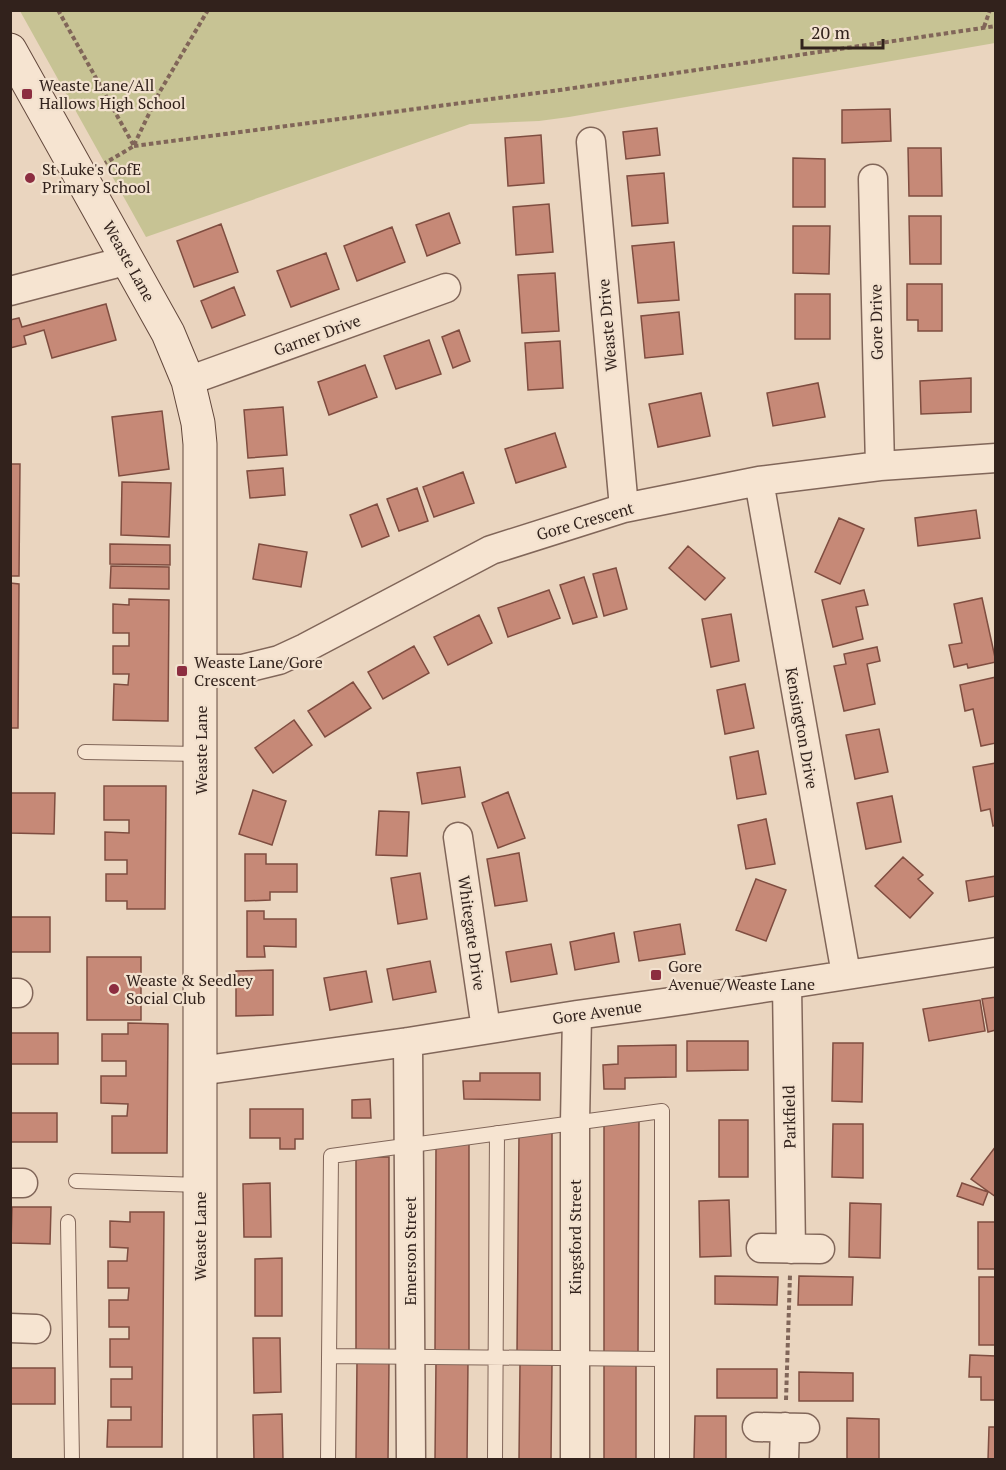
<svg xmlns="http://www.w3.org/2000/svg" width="1006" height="1470" font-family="'PT Serif',serif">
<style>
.green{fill:#c7c394}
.building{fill:#c68977;stroke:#7f4d40;stroke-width:1.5}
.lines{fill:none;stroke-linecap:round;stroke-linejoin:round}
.lane-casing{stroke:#816659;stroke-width:16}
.street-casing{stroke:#816659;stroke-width:31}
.secondary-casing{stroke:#63483c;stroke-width:35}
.path{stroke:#816659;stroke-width:4;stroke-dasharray:4.5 3;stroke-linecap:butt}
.lane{stroke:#f6e4d1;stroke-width:14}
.street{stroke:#f6e4d1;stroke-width:28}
.secondary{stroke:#f6e4d1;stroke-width:33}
.poi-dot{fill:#8c2d40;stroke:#f2e1ce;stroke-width:2}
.labels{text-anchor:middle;stroke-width:4.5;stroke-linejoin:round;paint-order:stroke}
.poi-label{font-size:16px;fill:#32221c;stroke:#f2e1ce;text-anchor:start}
.street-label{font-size:16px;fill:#32221c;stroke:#f2e1ce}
</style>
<rect width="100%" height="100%" fill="#ead5bf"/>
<path class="green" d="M 995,10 L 995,43 L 569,117 L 539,121 L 470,124 L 146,237 L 20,11 Z"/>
<path class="building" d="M 890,109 L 891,141 L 842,143 L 842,110 Z
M 657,128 L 660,155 L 626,159 L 623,132 Z
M 541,135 L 544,183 L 508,186 L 505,138 Z
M 908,148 L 941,148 L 942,196 L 909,196 Z
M 793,158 L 825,159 L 825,207 L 793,207 Z
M 664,173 L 668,223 L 632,226 L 627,176 Z
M 549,204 L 553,252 L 516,255 L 513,207 Z
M 449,213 L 460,243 L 427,256 L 416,225 Z
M 909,216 L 941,216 L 941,264 L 910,264 Z
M 221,224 L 238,272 L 194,287 L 177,241 Z
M 793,226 L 830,226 L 829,274 L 793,273 Z
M 392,227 L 405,262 L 357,281 L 344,246 Z
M 674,242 L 679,300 L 638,303 L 632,246 Z
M 326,253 L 339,289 L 291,307 L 277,271 Z
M 555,273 L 559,331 L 522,333 L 518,275 Z
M 907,284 L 942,284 L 942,331 L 918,331 L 918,320 L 907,320 Z
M 234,287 L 245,315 L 212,328 L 201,301 Z
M 795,294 L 830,294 L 830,339 L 795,339 Z
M 106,304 L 116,340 L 52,358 L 44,330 L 24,336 L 26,344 L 10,348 L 10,320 L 19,318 L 22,327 Z
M 679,312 L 683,354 L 645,358 L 641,316 Z
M 459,330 L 470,361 L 453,368 L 442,337 Z
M 429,340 L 441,374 L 396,389 L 384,356 Z
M 560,341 L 563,388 L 528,390 L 525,343 Z
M 365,365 L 377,397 L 329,415 L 318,382 Z
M 971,378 L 971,412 L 921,414 L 920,381 Z
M 818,383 L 825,417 L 773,426 L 767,393 Z
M 701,393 L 710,436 L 658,447 L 649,404 Z
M 283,407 L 287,455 L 248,458 L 244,410 Z
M 162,411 L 169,469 L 119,476 L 112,417 Z
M 555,433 L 566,467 L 516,483 L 505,449 Z
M 10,464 L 20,464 L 19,576 L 10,576 Z
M 283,468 L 285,495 L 250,498 L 247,471 Z
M 463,472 L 474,503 L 434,517 L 423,487 Z
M 122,482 L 171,483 L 169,537 L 121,535 Z
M 417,488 L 428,521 L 399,531 L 387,499 Z
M 377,504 L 389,536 L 362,547 L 350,515 Z
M 976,510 L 980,538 L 918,546 L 915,518 Z
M 839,518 L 864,529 L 840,584 L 815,572 Z
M 110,544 L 170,545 L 170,565 L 110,564 Z
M 259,544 L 307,552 L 301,587 L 253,579 Z
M 688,546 L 725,578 L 705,600 L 669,568 Z
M 111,566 L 169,567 L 169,589 L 110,588 Z
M 616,568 L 627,609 L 604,616 L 593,574 Z
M 584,577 L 597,617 L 573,624 L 560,585 Z
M 10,583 L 19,584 L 18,728 L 10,728 Z
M 549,590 L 560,618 L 508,637 L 498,608 Z
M 864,590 L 868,605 L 856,607 L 863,639 L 833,647 L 822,600 Z
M 982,598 L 996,662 L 968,668 L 967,664 L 954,667 L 949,645 L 962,643 L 954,604 Z
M 129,599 L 169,600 L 168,721 L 113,720 L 114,684 L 128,685 L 129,674 L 113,674 L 113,646 L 129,646 L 129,633 L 113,633 L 113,604 L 129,605 Z
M 731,614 L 739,661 L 711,667 L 702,619 Z
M 479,615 L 492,643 L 448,665 L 434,637 Z
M 414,646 L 429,673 L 383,699 L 368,672 Z
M 877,647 L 880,661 L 867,664 L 875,704 L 844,711 L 834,666 L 846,664 L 844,654 Z
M 996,677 L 996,743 L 981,746 L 973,709 L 965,711 L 960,685 Z
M 353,682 L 371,708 L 325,737 L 308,711 Z
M 745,684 L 754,728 L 725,734 L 717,690 Z
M 294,720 L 312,745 L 273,773 L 255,748 Z
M 879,729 L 888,772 L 855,779 L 846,735 Z
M 758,751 L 766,794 L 737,799 L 730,757 Z
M 996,763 L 996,825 L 993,826 L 990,809 L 981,811 L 973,767 Z
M 460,767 L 465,797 L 422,804 L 417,773 Z
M 104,786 L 166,786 L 165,909 L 127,909 L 127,901 L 106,901 L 106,874 L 127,874 L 127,860 L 105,860 L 105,832 L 129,833 L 129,820 L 104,820 Z
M 253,790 L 286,801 L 272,845 L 239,834 Z
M 508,792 L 525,838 L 498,848 L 482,803 Z
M 10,793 L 55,793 L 54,834 L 10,833 Z
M 892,796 L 901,842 L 866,849 L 857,803 Z
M 379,811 L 409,812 L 407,856 L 376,855 Z
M 766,819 L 775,864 L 746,869 L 738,825 Z
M 519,853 L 527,901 L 495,906 L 487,859 Z
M 245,854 L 266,854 L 266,864 L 297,864 L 297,892 L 270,892 L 270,900 L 245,901 Z
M 903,857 L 923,875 L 918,879 L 933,893 L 910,918 L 875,886 Z
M 420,873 L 427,919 L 398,924 L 391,878 Z
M 996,876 L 996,896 L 969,901 L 966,881 Z
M 756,879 L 786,890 L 766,941 L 736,930 Z
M 247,911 L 264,911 L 264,919 L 296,919 L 296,947 L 264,946 L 265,957 L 247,957 Z
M 10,917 L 50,917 L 50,952 L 10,952 Z
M 680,924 L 685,954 L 639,961 L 634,932 Z
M 614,933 L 619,962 L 575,970 L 570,942 Z
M 551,944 L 557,974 L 511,982 L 506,952 Z
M 87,957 L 141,957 L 141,1020 L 87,1020 Z
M 430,961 L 436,992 L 393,1000 L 387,969 Z
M 273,970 L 273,1015 L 236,1016 L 236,971 Z
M 366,971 L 372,1002 L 330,1010 L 324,978 Z
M 996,997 L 996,1030 L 988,1032 L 982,999 Z
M 980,1000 L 985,1031 L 929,1041 L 923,1009 Z
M 128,1023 L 168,1024 L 167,1153 L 112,1153 L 112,1116 L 127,1116 L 128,1104 L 101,1103 L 101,1076 L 126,1076 L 126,1061 L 102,1061 L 102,1034 L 128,1034 Z
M 10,1033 L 58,1033 L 58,1064 L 10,1064 Z
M 687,1041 L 748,1041 L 748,1070 L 687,1071 Z
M 833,1043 L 863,1043 L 862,1102 L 832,1101 Z
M 676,1045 L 676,1077 L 625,1078 L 625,1089 L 604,1089 L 603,1065 L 618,1064 L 618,1046 Z
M 480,1073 L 540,1073 L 540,1100 L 464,1099 L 463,1081 L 480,1081 Z
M 370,1099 L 371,1118 L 352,1118 L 352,1100 Z
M 250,1109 L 303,1109 L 303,1139 L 295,1139 L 295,1149 L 280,1149 L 280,1138 L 250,1138 Z
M 10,1113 L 57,1113 L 57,1142 L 10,1142 Z
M 639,1117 L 638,1355 L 604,1354 L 604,1121 Z
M 719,1120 L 748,1120 L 748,1177 L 719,1177 Z
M 833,1124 L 863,1124 L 863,1178 L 832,1177 Z
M 552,1129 L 552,1353 L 517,1354 L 519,1134 Z
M 469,1142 L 469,1352 L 435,1352 L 436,1147 Z
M 996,1146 L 996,1197 L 971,1179 Z
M 356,1157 L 389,1157 L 389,1352 L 356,1352 Z
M 270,1183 L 271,1237 L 244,1237 L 243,1184 Z
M 962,1183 L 988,1192 L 983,1205 L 957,1196 Z
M 729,1200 L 731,1256 L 700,1257 L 699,1201 Z
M 850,1203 L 881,1204 L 880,1258 L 849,1257 Z
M 12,1207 L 51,1207 L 50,1244 L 11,1243 Z
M 130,1212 L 164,1212 L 162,1447 L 107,1447 L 108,1420 L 131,1420 L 131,1407 L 111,1407 L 111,1379 L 132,1379 L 132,1367 L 110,1367 L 110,1339 L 129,1339 L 129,1327 L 109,1327 L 109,1300 L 128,1300 L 129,1288 L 108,1288 L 108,1261 L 127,1261 L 128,1248 L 110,1247 L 110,1221 L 130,1222 Z
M 978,1222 L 996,1222 L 996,1269 L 978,1269 Z
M 282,1258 L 282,1316 L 255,1316 L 255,1259 Z
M 715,1276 L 778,1277 L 777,1305 L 715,1304 Z
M 799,1276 L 853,1277 L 852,1305 L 798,1305 Z
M 979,1277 L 996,1277 L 996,1345 L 979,1345 Z
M 253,1338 L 280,1338 L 281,1392 L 254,1393 Z
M 970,1355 L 996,1356 L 996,1400 L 981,1400 L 981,1377 L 969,1377 Z
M 357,1361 L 389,1361 L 388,1460 L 356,1460 Z
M 436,1361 L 468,1361 L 467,1460 L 435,1460 Z
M 604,1363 L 636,1363 L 636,1460 L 604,1460 Z
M 520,1364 L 552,1364 L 551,1460 L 519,1460 Z
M 10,1368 L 55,1368 L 55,1404 L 10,1404 Z
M 717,1369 L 777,1369 L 777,1398 L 717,1398 Z
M 799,1372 L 853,1373 L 853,1401 L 799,1401 Z
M 282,1414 L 283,1460 L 254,1460 L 253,1415 Z
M 695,1416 L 726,1416 L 726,1460 L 694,1460 Z
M 847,1418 L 879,1419 L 879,1460 L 847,1460 Z
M 989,1427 L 996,1427 L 996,1460 L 988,1460 Z"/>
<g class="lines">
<g class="lane-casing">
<path id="lane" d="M 85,752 L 200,754
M 76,1181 L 200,1185
M 68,1222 L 72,1460
M 329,1356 L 661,1359
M 328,1460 L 331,1156 L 662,1111 L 662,1460
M 495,1460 L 497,1133"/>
</g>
<g class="street-casing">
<path id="street" d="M 591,142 L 624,508
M 873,179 L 880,466
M 10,291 L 129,260
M 188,381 L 446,288
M 759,481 L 846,974
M 202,669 L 242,669 L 279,660 L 305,648 L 491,550 L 624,508 L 759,481 L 880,466 L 996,458
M 458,837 L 486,1029
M 787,985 L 791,1249
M 10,993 L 18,993
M 408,1042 L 411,1460
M 199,1071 L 408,1042 L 577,1015 L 685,1000 L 996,952
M 10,1183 L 23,1183
M 761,1248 L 820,1249
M 10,1328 L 36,1329
M 757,1427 L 805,1428
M 575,1460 L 575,1123 L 577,1015
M 784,1460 L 785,1427"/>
</g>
<g class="secondary-casing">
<path id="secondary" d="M 10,50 L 168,333 L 188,381 L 198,423 L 200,444 L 200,1460"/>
</g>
<path class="path" d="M 58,10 L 134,146 L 105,163
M 984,27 L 990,10
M 134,145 L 159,93 L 208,10
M 134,146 L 560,90 L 996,26
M 786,1400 L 790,1275"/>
<use href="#lane" class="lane"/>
<use href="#street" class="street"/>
<use href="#secondary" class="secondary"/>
</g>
<g class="poi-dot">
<rect x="21" y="88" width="12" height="12" rx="3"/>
<circle cx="30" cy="178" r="6"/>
<rect x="176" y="665" width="12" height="12" rx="3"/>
<rect x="650" y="969" width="12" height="12" rx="3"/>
<circle cx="114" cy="989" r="6"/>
</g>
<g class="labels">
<g class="poi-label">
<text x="39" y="91">Weaste Lane/All<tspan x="39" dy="18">Hallows High School</tspan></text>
<text x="42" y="175">St Luke's CofE<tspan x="42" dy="18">Primary School</tspan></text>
<text x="194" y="668">Weaste Lane/Gore<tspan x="194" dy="18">Crescent</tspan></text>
<text x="668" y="972">Gore<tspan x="668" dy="18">Avenue/Weaste Lane</tspan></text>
<text x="126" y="986">Weaste &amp; Seedley<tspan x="126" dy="18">Social Club</tspan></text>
</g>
<g class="street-label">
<text transform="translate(129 261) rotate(61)" y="6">Weaste Lane</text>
<text transform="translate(876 322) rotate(-91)" y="6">Gore Drive</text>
<text transform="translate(607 325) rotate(-95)" y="6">Weaste Drive</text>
<text transform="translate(317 335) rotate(-20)" y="6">Garner Drive</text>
<text transform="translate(585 521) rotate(-16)" y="6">Gore Crescent</text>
<text transform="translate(802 728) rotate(80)" y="6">Kensington Drive</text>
<text transform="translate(201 750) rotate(-90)" y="6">Weaste Lane</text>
<text transform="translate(472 933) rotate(82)" y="6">Whitegate Drive</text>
<text transform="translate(597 1012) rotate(-8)" y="6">Gore Avenue</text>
<text transform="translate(789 1117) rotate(-91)" y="6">Parkfield</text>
<text transform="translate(200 1236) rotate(-90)" y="6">Weaste Lane</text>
<text transform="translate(575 1237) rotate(-90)" y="6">Kingsford Street</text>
<text transform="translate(410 1251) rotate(-90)" y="6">Emerson Street</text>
</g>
</g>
<rect width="1006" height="1470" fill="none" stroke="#32221c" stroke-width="24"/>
<path d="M802 39v9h81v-9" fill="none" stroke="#32221c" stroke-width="3"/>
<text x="811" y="39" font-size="18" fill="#32221c" stroke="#f2e1ce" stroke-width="4.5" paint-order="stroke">20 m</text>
</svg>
